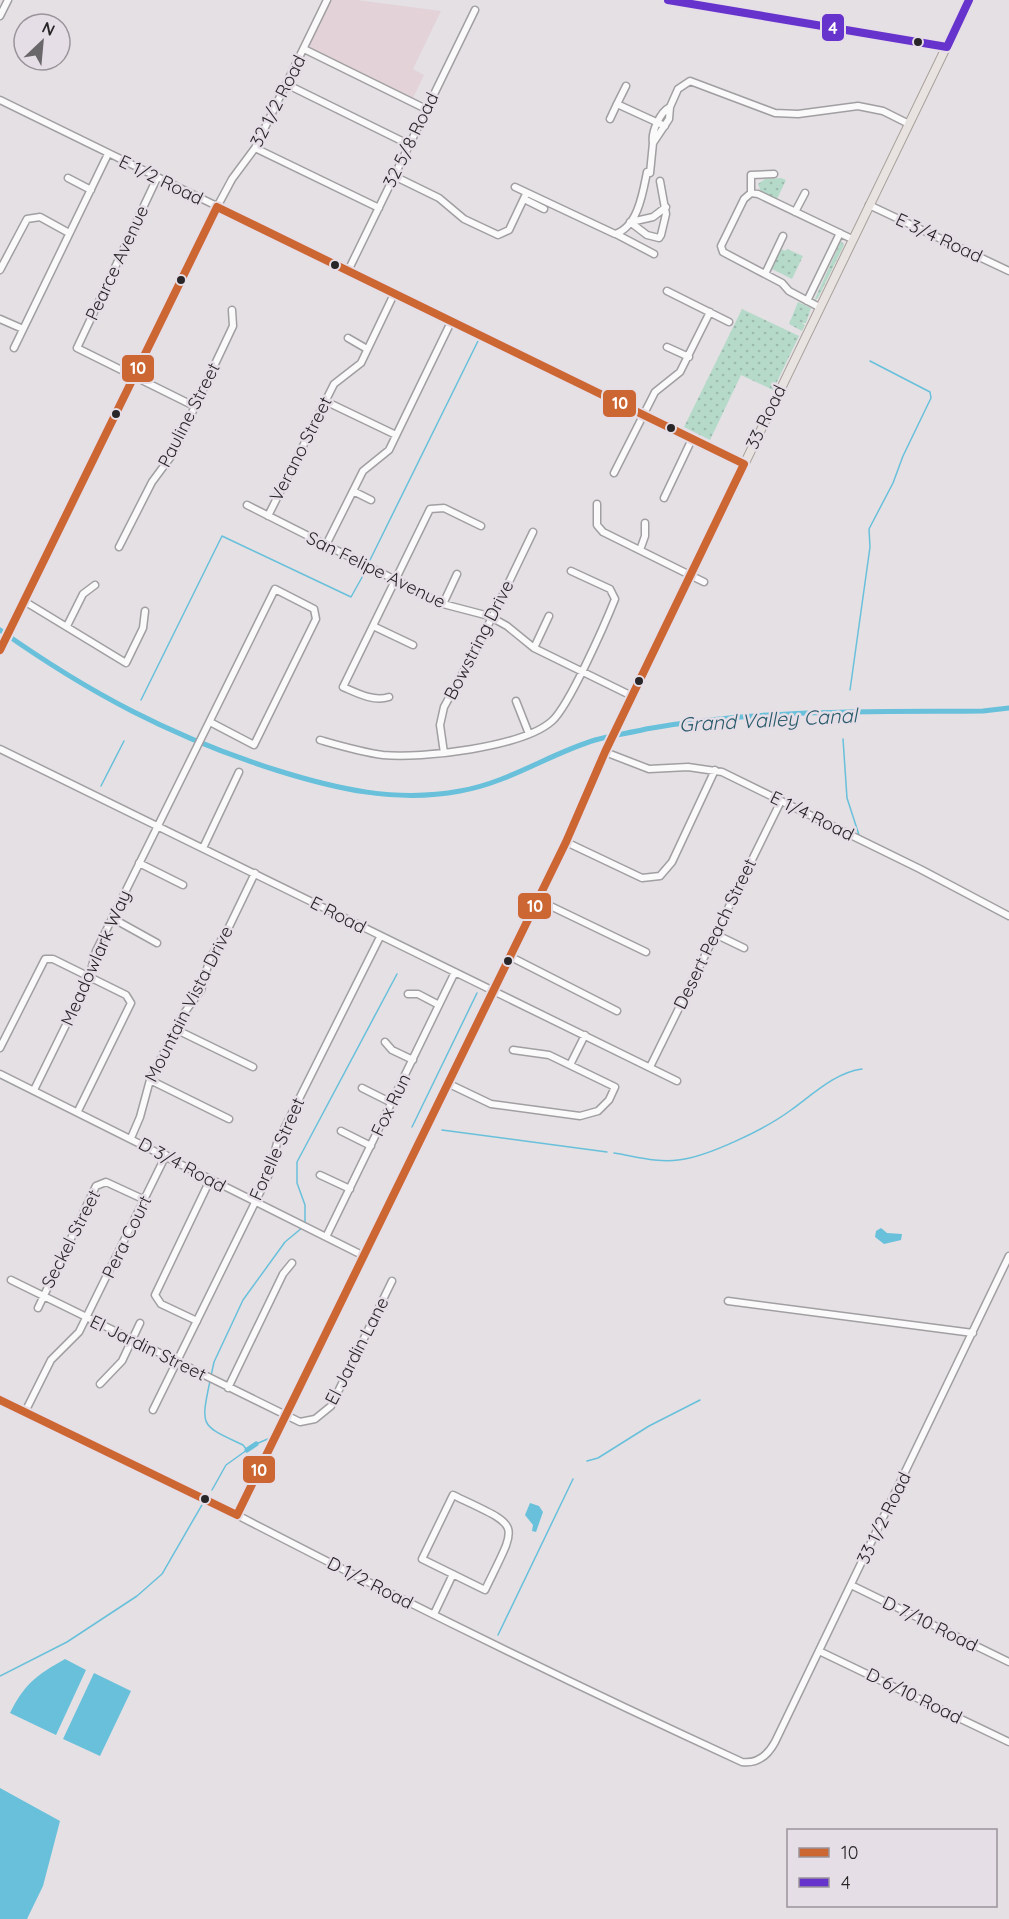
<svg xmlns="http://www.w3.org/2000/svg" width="1009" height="1919" font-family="Quicksand,sans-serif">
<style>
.commercial{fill:#e3d3d9}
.grass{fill:url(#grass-dots)}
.water{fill:#68c0db}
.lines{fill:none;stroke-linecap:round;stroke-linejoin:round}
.stream{stroke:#68c0db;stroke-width:1.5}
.canal{stroke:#68c0db;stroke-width:5}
.minor-casing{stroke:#a19fa1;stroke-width:9}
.major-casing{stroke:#a9a09b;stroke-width:10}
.minor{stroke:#fbfafb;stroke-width:6}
.major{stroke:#e8e3e1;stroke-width:8}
.bus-1-casing{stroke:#e6dee6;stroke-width:12}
.bus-2-casing{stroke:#e6dee6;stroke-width:12}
.bus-1{stroke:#c63;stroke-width:8}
.bus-2{stroke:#63c;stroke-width:8}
.bus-dot{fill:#282628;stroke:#e6dee6;stroke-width:2}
.labels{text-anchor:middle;stroke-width:5;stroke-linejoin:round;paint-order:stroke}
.street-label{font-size:18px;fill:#282628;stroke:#e6dee6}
.water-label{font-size:20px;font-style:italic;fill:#295b6b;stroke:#e6dee6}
.line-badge{stroke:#e6dee6;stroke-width:2}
.badge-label{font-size:16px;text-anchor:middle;font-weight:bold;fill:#fff}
</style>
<defs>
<pattern id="grass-dots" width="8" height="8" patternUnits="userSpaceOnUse" patternTransform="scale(1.5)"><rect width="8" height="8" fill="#b6daca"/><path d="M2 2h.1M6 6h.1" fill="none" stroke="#9cbbae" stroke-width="1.8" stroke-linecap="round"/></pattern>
</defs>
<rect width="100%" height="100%" fill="#e4e0e4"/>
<path class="commercial" d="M 330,0 L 357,0 L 441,11 L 413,69 L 424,75 L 412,100 L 307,48 Z"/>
<path class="grass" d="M 781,178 L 786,180 L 777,199 L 761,192 L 758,184 L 765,179 Z
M 841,241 L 844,245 L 818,298 L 814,301 Z
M 781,249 L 785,251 L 787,249 L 803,256 L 792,279 L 772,269 Z
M 798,302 L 811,308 L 806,323 L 802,323 L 805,325 L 802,331 L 789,324 Z
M 742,309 L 799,336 L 773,390 L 741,375 L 710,440 L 684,427 Z"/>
<path class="water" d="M 881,1228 L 887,1233 L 902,1234 L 901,1240 L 884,1244 L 875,1237 L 876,1231 Z
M 530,1503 L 539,1506 L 543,1512 L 536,1532 L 532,1531 L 533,1525 L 525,1515 Z
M 65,1659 L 86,1670 L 56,1735 L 10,1713 C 25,1683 37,1675 65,1659 Z
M 94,1673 L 131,1691 L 100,1756 L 63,1739 Z
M 0,1788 L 60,1821 L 43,1886 L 27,1919 L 0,1919 Z"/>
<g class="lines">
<path class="stream" d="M 370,560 L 478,341
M 850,690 L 870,547 L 869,529 L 893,483 L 903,456 L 931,398 L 930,392 L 870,361
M 141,700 L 222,536 L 351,597 L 365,572
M 843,739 L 847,798 L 859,835
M 101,786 L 124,741
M 0,1078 L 37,1096
M 412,1127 L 477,993
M 442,1130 L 607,1152
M 614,1153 C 634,1156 658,1163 678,1160 C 708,1157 767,1128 791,1110 C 812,1095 836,1072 862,1069
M 305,1222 L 305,1205 L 297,1183 L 297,1162 L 397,974
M 211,1376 L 214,1362 L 243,1300 L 285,1242 L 303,1227
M 210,1381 C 200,1428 201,1425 243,1445 L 247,1450 L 226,1465 L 212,1490
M 256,1444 L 270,1438
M 587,1461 L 598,1458 L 649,1426 L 700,1400
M 498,1635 L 573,1479
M 0,1676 L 67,1642 L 137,1596 L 162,1574 L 203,1503"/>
<path class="canal" d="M 0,630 C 89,693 172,737 276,770 C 336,789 397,803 460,791 C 508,783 549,754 595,740 C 612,735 630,733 646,729 C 756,709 871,712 983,711 L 1009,708
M 247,1450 L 256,1444"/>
<g class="minor-casing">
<path id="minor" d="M 668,0 L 947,47
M 0,16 L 8,0
M 304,49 L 426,109
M 286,84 L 410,145
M 0,100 L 744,464
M 617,104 L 626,86
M 610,119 L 617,104 L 665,126
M 653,143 C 651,132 660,112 670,107
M 255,148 L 379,208
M 650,173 L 653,143 L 669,119 L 670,107 L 678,89 L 690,81 L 775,113 L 798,114 L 858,106 L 883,111 L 909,124
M 394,176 L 439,198 L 464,219 L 498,235 L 509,230 L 526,194
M 68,178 L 91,190
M 157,178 L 77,348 L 194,406
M 515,187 L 615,234 C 638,227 643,192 647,172
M 751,193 L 751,175 L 774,174
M 524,199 L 544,209
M 869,205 L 1009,271
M 795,212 L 805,193
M 630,222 L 647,235 L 659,238 L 661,235 L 666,214 L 660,181
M 631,222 L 653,217 L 666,207
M 616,234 L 654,254
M 0,270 L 27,219 L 40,217 L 69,233
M 348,271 L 475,10
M 765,274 L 783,236
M 667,291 L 729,322
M 807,301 L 840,233
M 819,307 L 789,291 L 782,283 L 723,252 L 721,246 L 744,199 L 751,193 L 758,194 L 852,239
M 0,319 L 23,329
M 348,338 L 367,349
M 667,347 L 689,357
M 14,348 L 108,154
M 325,401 L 396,435
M 614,473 L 655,392 L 680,372 L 710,312
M 353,491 L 371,500
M 664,498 L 692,439
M 597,504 L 597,525 L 603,532 L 704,582
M 247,505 L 443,604 L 489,616 L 507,626 L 534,648 L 632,696
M 268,516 L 334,384 L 361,363 L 394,294
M 326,545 L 363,471 L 389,450 L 451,322
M 119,547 L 152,482 L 172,455 L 233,326 L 232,310
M 640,550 L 645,536 L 645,523
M 24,601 L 126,663 L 143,628 L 145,611
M 443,604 L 457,574
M 67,626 L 83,594 L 95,585
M 373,626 L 413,645
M 534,648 L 549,616
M 0,650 L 217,207 L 232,179 L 255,148 L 327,0
M 389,697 C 373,702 357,693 343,687 L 430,509 L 444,508 L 481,526
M 516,701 L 529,734
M 320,740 C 341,746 361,752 383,755 C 421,759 523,747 552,721 C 569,706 605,624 615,599 L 610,589 L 571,571
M 0,749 L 677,1081
M 605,752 L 649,769 L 688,767 L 722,772 L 920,869 L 1009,916
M 444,753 L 440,725 L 444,707 L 482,638 L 533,532
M 566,842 L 642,878 L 660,876 L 672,862 L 715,770
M 203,848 L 239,772
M 139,863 L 183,885
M 538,900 L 646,952
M 112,918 L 157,943
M 715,934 L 744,948
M 511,957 L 617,1011
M 408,994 L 418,994 L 439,1005
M 175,1029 L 253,1067
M 385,1042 L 392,1050 L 413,1060
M 0,1048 L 45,959 L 53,959 L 126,995 L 131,1003 L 78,1111
M 570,1065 L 585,1035
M 650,1067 L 781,801
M 0,1074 L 364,1256
M 150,1080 L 229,1119
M 447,1083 L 491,1104 L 580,1116 L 598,1111 L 609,1100 L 615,1087 L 549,1055 L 513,1050
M 362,1088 L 392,1103
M 34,1090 L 89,978 L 96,951 L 275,589 L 314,609 L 316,619 L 254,745 L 210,722
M 341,1131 L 371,1146
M 131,1138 L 140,1117 L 150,1080 L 182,1016 L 201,990 L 210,958 L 228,929 L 255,873
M 320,1175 L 350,1189
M 326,1237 L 455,972
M 11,1280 L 300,1422 L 315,1419 L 331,1406 L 392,1281
M 728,1301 L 973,1333
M 38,1308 L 96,1186 L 106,1182 L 145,1200
M 197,1321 L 161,1304 L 155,1295 L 210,1180
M 100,1384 L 122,1361 L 140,1323
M 228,1388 L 283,1274 L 292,1263
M 153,1410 L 269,1174 L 277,1143 L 380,937
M 25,1412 L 51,1360 L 79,1332 L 166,1155
M 453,1495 C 523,1529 519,1519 485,1590 L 422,1559 Z
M 237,1515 C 403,1601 572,1684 742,1762 C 758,1764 768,1755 775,1742 L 1009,1256
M 851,1585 L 1009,1662
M 434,1614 L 453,1574
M 819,1651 L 1009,1742"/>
</g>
<g class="major-casing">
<path id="major" d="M 0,1400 L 237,1515 L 566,842 L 605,752 L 969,0"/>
</g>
<use href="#minor" class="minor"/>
<use href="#major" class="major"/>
<g class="bus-1-casing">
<path id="bus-1" d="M 0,650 L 217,207 L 744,464 L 605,752 L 566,842 L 237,1515 L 0,1400"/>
</g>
<g class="bus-2-casing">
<path id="bus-2" d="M 668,0 L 947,47 L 969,0"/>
</g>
<use href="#bus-1" class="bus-1"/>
<use href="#bus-2" class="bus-2"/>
</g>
<g class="bus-dot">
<circle cx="918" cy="42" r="5"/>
<circle cx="335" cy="265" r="5"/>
<circle cx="181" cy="280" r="5"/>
<circle cx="116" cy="414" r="5"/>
<circle cx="671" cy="428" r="5"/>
<circle cx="639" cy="681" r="5"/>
<circle cx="508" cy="961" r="5"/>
<circle cx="205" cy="1499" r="5"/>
</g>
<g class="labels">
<g class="street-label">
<text transform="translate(278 101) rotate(-63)" y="6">32 1/2 Road</text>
<text transform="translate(411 140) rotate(-64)" y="6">32 5/8 Road</text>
<text transform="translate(161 180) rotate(26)" y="6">E 1/2 Road</text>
<text transform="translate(939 238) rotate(25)" y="6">E 3/4 Road</text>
<text transform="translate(117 263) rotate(-65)" y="6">Pearce Avenue</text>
<text transform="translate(189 415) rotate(-63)" y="6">Pauline Street</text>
<text transform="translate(766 417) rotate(-64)" y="6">33 Road</text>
<text transform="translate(301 449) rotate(-63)" y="6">Verano Street</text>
<text transform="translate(376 570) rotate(26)" y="6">San Felipe Avenue</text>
<text transform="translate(479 640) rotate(-63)" y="6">Bowstring Drive</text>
<text transform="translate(812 816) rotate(26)" y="6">E 1/4 Road</text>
<text transform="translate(338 915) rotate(27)" y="6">E Road</text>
<text transform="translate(715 934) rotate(-64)" y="6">Desert Peach Street</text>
<text transform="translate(96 958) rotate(-66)" y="6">Meadowlark Way</text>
<text transform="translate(189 1004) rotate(-63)" y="6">Mountain Vista Drive</text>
<text transform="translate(391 1105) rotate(-64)" y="6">Fox Run</text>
<text transform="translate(277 1149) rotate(-66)" y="6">Forelle Street</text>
<text transform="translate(182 1165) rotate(28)" y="6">D 3/4 Road</text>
<text transform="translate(127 1237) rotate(-64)" y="6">Pera Court</text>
<text transform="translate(71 1239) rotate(-63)" y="6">Seckel Street</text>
<text transform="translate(148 1348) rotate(26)" y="6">El Jardin Street</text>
<text transform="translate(357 1351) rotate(-63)" y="6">El Jardin Lane</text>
<text transform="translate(884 1518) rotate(-64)" y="6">33 1/2 Road</text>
<text transform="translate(370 1583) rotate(27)" y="6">D 1/2 Road</text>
<text transform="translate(930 1624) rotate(26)" y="6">D 7/10 Road</text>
<text transform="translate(914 1696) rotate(26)" y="6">D 6/10 Road</text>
</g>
<g class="water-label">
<text transform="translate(768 720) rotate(-3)" y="7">Grand Valley Canal</text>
</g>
</g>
<g class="line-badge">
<rect x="821" y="13" width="24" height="29" rx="6" fill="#63c"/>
<rect x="121" y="354" width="34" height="29" rx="6" fill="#c63"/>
<rect x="602" y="389" width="35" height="29" rx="6" fill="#c63"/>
<rect x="517" y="892" width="35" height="28" rx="6" fill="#c63"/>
<rect x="242" y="1455" width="34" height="29" rx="6" fill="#c63"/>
</g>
<g class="badge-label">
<text x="833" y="34">4</text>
<text x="138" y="374">10</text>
<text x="620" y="409">10</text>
<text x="535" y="912">10</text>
<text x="259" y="1476">10</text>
</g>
<rect x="787" y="1829" width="210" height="78" fill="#e6dee6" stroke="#9a949a" stroke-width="1.5"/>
<rect x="799" y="1848" width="30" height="9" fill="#cc6633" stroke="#9a949a" stroke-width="1.5"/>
<text x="841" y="1859" font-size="18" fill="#282628">10</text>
<rect x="799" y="1878" width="30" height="9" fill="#6633cc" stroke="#9a949a" stroke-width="1.5"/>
<text x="841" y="1889" font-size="18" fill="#282628">4</text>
<g transform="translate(42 42) rotate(26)"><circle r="28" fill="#e6dee6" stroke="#9a949a" stroke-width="1.5"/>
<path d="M0-4.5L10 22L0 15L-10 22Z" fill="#6a676a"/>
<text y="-9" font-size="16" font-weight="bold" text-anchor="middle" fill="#282628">N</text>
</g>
</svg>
